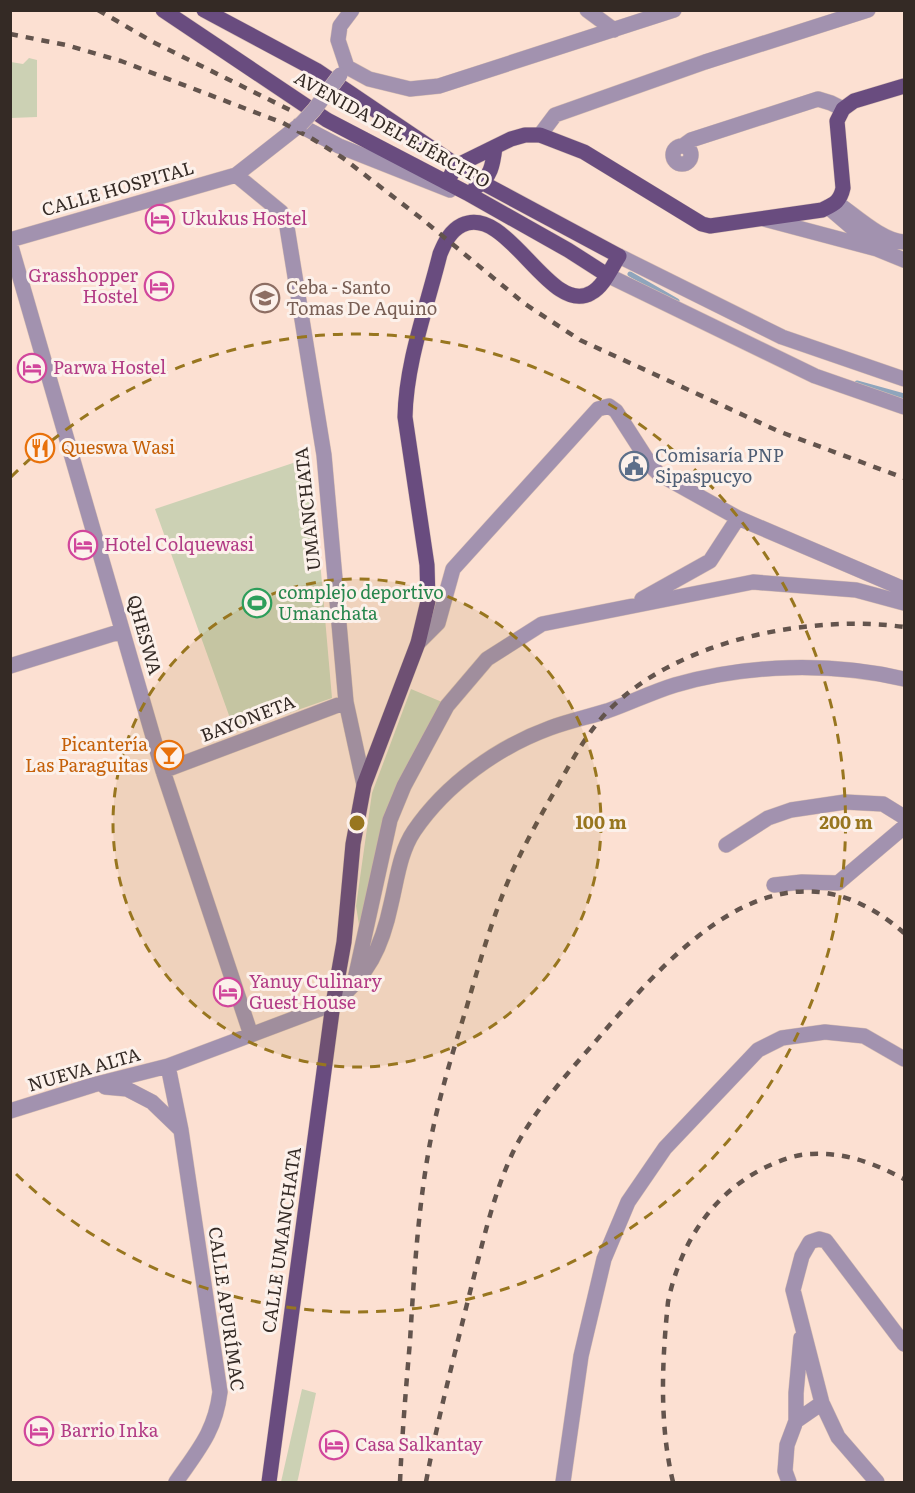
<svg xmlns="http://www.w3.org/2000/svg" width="915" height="1493" font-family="Literata,serif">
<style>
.green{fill:#ccd1b4}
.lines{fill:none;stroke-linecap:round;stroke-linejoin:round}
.stream{stroke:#8fa5bc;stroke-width:5}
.minor-casing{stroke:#d8bfb3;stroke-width:16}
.major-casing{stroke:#d8bfb3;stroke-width:16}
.minor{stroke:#a292af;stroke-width:15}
.major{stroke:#694c7f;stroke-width:15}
.rail{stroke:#63544d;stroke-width:4.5;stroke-dasharray:8 8;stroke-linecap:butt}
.minor-bridge-casing{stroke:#d8bfb3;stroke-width:16;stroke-linecap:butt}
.minor-bridge{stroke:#a292af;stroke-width:15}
.ring{fill:none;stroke:#98761f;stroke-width:3;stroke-dasharray:10 8}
.labels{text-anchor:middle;stroke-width:6;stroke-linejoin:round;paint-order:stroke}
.street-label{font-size:18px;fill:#342a25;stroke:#fcf1eb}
.hotel-label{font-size:18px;fill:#b23c85;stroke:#fcf1eb;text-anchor:start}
.education-label{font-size:18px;fill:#785e54;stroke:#fcf1eb;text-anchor:start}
.food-label{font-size:18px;fill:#c56008;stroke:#fcf1eb;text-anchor:start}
.service-label{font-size:18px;fill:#4e5e75;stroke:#fcf1eb;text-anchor:start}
.leisure-label{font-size:18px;fill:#27864d;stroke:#fcf1eb;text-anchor:start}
.centre{fill:#98761f;stroke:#fcf1eb;stroke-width:3}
.ring-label{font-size:18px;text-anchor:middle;font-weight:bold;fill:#98761f;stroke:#fcf1eb;stroke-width:6;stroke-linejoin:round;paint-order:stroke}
</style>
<rect width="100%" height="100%" fill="#fce0d2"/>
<path class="green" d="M 29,58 L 37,60 L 37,117 L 11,118 L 11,62 L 23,64 Z
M 311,457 L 332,698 L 235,732 L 155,509 Z
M 411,689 L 442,702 L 391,805 L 359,925 L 356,906 L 372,793 Z
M 302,1389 L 316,1393 L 298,1479 L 297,1482 L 281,1482 Z"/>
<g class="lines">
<path class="stream" d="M 630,274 L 677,301
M 857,383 L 904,396"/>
<g class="minor-casing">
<path id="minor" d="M 587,10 L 614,30
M 347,67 L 369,79 L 410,89 L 439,86 L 674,10
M 347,67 L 338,40 L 340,26 L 352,10
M 299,125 L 339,146 L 450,190
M 540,135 L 555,115 L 705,62 L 868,10
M 684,145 L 691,140 L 818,99 L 831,103 L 843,109
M673 155a9 9 0 1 1 18 0a9 9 0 1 1-18 0Z
M 236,175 L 281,212 L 286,221 L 324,455 L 346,702 L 364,785
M 837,203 C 856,216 882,241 904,242
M 828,207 L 877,249 L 904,260
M 764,219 L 877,249
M 10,240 L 236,175 L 301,124
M 10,243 L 163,771 L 251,1035
M 619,256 L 782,337 L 904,379
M 607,275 L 815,376 L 904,407
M 642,599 L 710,561 L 738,518
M 418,643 L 438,623 L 453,569 L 598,409 L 609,406 L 616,411 L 652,467 L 659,474 L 738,518 L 904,589
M 10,666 L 122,631
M 163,771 L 346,702
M 726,845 L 768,818 L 791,810 L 845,802 L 883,804 L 904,817
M 774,885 L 802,882 L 838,883 L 904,827
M 355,979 L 390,820 L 404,786 L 447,706 L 487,659 L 542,624 L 753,582 L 856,590 L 904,603
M 168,1066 L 181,1130
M 105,1087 L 127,1089 L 152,1102 L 181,1130 L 220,1392 C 215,1432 198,1450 176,1482
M 10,1111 L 93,1085 L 168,1066 L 333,1004 C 368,976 382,947 391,904 C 397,879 400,852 414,831 C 446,784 498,747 550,728 C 569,721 588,717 607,711 C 630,703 652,692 675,685 C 748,664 831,662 904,679
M 796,1421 L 822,1403
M 563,1482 L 581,1356 L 604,1259 L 628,1202 L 665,1148 L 758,1050 L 782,1038 L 825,1032 L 864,1036 L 904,1059
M 789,1482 L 785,1471 L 787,1445 L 796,1421 L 796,1393 L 801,1338
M 877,1482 L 838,1437 L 822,1403 L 793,1290 L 802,1256 L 810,1242 L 819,1239 L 826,1241 L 904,1344"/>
</g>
<g class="major-casing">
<path id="major" d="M 163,10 L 327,120 L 467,193 L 568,250 L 607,275
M 204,10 L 316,70 L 483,183 L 619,256 C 611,268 604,286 591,293 C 550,317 507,203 462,225 C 450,231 445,242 440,254 C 427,307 406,362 405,417 L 427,565 L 428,601 L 418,643 L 364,785 L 353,844 L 344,942 L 333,1004 L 269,1482
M 447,182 L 456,166 L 511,139 L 525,135 L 540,135 L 584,152 L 702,224 L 710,226 L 822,210 C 834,204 840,202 843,188 L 837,121 L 843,109 L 854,101 L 904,86
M 475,188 C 491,178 493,164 495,147"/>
</g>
<use href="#minor" class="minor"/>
<use href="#major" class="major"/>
<path class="rail" d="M 98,10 L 153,42 L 292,111
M 10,34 L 66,45 L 121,61 L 283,123 L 311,138 L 343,158 L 422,219 L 525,304 L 580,340 L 778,431 L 904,478
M 400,1482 C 402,1435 406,1388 410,1341 C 414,1275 418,1208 430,1143 C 439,1097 453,1051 467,1006 C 480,961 493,915 512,872 C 523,848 536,824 549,801 C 567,770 583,737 608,711 C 677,640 809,614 904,627
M 426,1482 C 438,1417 455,1353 471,1288 C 483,1242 493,1194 514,1150 C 536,1107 570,1071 601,1035 C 679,944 784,828 904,933
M 673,1482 C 659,1424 662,1361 668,1302 C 680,1244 711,1195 764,1168 C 779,1161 796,1154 812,1154 C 845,1152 876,1164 904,1179"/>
<g class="minor-bridge-casing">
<path id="minor-bridge" d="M 301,124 L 314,110 L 340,75"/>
</g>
<use href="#minor-bridge" class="minor-bridge"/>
</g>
<circle cx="357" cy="823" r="244" fill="#98761f" fill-opacity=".12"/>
<g class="ring">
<circle cx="357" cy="823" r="244"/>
<path d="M11 477A489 489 0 1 1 11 1169"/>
</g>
<defs>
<g id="hotel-ring" transform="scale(1.5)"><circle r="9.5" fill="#fcf1eb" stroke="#d1479c" stroke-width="1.5"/><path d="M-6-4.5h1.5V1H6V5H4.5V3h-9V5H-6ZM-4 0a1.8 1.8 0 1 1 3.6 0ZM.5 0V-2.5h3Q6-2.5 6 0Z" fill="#d1479c"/></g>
<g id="school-ring" transform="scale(1.5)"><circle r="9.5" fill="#fcf1eb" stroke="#8d6e63" stroke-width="1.5"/><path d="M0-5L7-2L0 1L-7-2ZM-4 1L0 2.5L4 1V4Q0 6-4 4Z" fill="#8d6e63"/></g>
<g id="restaurant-ring" transform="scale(1.5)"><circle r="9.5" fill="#fcf1eb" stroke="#e8710a" stroke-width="1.5"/><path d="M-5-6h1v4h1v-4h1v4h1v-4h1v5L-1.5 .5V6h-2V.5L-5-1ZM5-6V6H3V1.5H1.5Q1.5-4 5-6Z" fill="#e8710a"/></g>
<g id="civic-ring" transform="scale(1.5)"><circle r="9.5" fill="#fcf1eb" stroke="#5c6f8a" stroke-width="1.5"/><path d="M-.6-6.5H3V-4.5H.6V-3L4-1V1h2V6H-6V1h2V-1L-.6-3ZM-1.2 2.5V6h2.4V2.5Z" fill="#5c6f8a"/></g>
<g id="stadium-ring" transform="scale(1.5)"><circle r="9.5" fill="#fcf1eb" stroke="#2e9e5b" stroke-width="1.5"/><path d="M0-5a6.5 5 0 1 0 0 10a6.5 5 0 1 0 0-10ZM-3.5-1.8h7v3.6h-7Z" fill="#2e9e5b"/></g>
<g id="bar-ring" transform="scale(1.5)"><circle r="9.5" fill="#fcf1eb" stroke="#e8710a" stroke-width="1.5"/><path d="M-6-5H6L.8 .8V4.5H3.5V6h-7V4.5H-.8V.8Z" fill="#e8710a"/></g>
</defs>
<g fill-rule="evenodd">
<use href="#hotel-ring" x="160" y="219"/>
<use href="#hotel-ring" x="159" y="286"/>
<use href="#school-ring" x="265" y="298"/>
<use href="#hotel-ring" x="32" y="368"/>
<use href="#restaurant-ring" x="40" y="448"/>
<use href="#civic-ring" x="634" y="466"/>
<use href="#hotel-ring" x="83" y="545"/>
<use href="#stadium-ring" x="257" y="603"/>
<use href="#bar-ring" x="169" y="755"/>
<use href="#hotel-ring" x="228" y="992"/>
<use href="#hotel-ring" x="39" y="1431"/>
<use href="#hotel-ring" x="334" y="1445"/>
</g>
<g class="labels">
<g class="street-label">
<text transform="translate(392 130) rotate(29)" y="6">AVENIDA DEL EJÉRCITO</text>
<text transform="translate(118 189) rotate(-16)" y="6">CALLE HOSPITAL</text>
<text transform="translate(308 509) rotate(-96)" y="6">UMANCHATA</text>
<text transform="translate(144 635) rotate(74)" y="6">QHESWA</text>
<text transform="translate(248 719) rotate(-21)" y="6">BAYONETA</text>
<text transform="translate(84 1070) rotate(-16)" y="6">NUEVA ALTA</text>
<text transform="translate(282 1240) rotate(-82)" y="6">CALLE UMANCHATA</text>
<text transform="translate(226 1309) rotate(82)" y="6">CALLE APURÍMAC</text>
</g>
<g class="hotel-label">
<text x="181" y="225">Ukukus Hostel</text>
<text x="138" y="282" text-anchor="end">Grasshopper<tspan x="138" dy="21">Hostel</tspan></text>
<text x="53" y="374">Parwa Hostel</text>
<text x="104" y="551">Hotel Colquewasi</text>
<text x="249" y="988">Yanuy Culinary<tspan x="249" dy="21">Guest House</tspan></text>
<text x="60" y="1437">Barrio Inka</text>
<text x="355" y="1451">Casa Salkantay</text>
</g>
<g class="education-label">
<text x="286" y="294">Ceba - Santo<tspan x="286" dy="21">Tomas De Aquino</tspan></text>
</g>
<g class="food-label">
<text x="61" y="454">Queswa Wasi</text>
<text x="148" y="751" text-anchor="end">Picantería<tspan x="148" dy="21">Las Paraguitas</tspan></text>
</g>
<g class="service-label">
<text x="655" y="462">Comisaría PNP<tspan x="655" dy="21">Sipaspucyo</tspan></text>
</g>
<g class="leisure-label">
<text x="278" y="599">complejo deportivo<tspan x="278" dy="21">Umanchata</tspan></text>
</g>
</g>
<circle cx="357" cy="823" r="9" class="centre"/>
<g class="ring-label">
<text x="601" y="829">100 m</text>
<text x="846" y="829">200 m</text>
</g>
<rect width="915" height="1493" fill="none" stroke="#342a25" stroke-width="24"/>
</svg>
